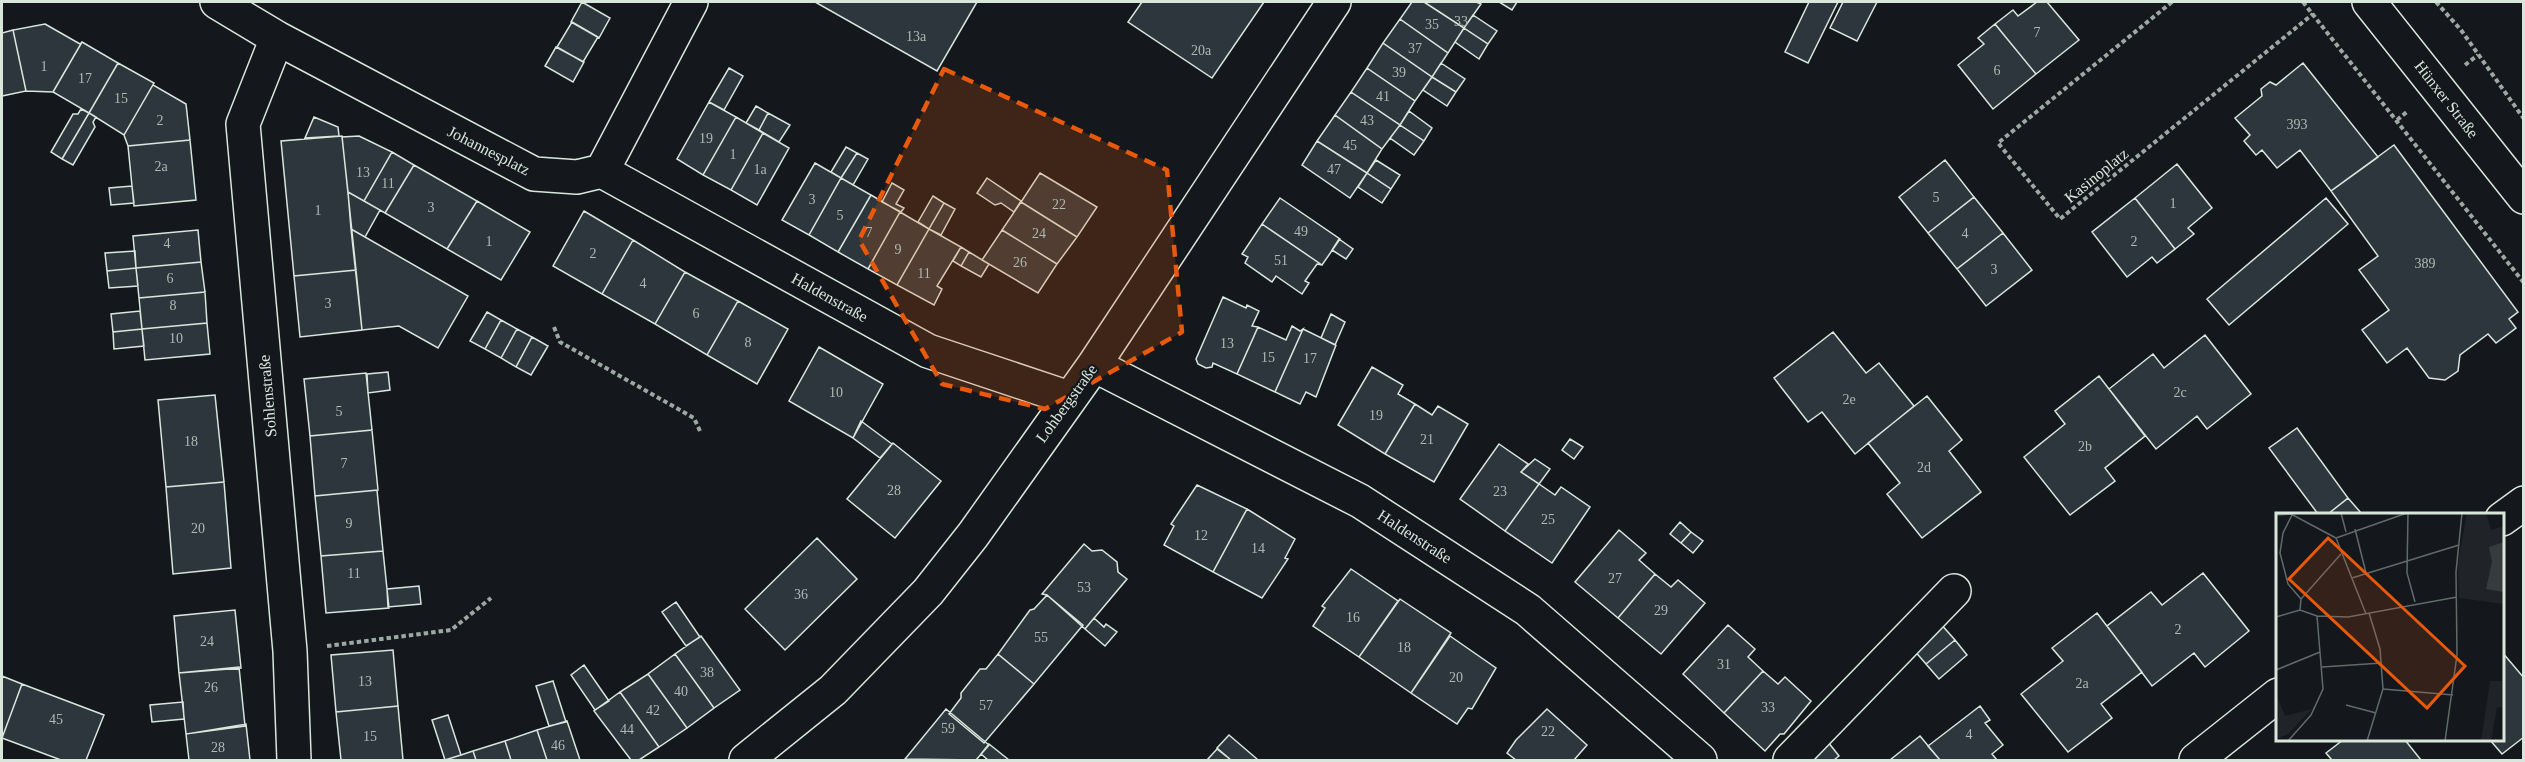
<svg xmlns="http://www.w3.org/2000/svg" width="2525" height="762" font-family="Georgia,serif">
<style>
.building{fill:#2c363c;stroke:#d8e6dc;stroke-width:1.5}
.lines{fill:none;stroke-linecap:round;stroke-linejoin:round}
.minor-casing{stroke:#d8e6dc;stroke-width:36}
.major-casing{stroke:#d8e6dc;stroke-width:36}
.path{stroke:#9da8a2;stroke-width:4;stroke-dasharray:4.5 3;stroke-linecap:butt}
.minor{stroke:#14181c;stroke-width:33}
.major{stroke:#14181c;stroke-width:33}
.marked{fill:#e8590c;fill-opacity:0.2;stroke:#e8590c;stroke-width:4.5;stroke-dasharray:12 8;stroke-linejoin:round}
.labels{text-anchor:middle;stroke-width:4.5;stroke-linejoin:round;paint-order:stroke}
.number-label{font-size:14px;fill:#adbab4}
.street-label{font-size:16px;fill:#d8e6dc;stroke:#14181c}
.inset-road{fill:none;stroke:#626a69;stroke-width:1.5}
.view{fill:#e8590c;fill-opacity:0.15;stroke:#e8590c;stroke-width:3}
.inset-edge{fill:none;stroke:#d8e6dc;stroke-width:3}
</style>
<rect width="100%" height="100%" fill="#14181c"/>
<path class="building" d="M 582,2 L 610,18 L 599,38 L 571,22 Z
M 815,2 L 977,2 L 937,71 Z
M 1142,2 L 1264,2 L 1212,78 L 1128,22 Z
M 1412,2 L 1424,2 L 1464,28 L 1448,53 L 1400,19 Z
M 1424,2 L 1476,2 L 1481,4 L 1464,28 Z
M 1499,2 L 1517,2 L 1512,10 Z
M 1809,2 L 1838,2 L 1808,63 L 1785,52 Z
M 1843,2 L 1877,2 L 1857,41 L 1830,28 Z
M 2037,2 L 2047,2 L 2079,40 L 2036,74 L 1995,24 L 2013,10 L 2018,16 Z
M 1473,15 L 1497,31 L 1488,44 L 1464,28 Z
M 1400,19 L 1448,53 L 1432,77 L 1383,43 Z
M 572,22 L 598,37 L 583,62 L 557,47 Z
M 45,24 L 80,44 L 82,42 L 53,92 L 26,91 L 13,30 Z
M 1995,24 L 2036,74 L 1993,109 L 1958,65 L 1984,44 L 1978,38 Z
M 1464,28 L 1488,44 L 1479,59 L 1455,42 Z
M 13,30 L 26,91 L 2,96 L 2,33 Z
M 82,42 L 118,63 L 89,113 L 53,92 Z
M 1383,43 L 1432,77 L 1415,101 L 1367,68 Z
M 556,47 L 584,62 L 573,82 L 545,66 Z
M 118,63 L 154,83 L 124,135 L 89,113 Z
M 1441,63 L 1465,79 L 1456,92 L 1432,77 Z
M 2303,63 L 2378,157 L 2331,191 L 2300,150 L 2277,168 L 2262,150 L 2256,155 L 2244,141 L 2250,135 L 2235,118 L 2262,96 L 2261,89 L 2270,82 L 2276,85 Z
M 729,68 L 743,76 L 724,110 L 709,102 Z
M 1367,68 L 1415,101 L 1400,125 L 1351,92 Z
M 1432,77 L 1456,92 L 1447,106 L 1423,90 Z
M 154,83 L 153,85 L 186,104 L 190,140 L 128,146 L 124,135 Z
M 1351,92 L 1400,125 L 1382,149 L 1335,115 Z
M 709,102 L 736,117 L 703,175 L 677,159 Z
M 756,106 L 768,113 L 759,130 L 746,123 Z
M 81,109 L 89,113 L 62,159 L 51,152 L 73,114 L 78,114 Z
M 1409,111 L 1432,128 L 1424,141 L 1400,125 Z
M 89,113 L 96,117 L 93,122 L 95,127 L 73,165 L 62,159 Z
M 768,113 L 790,125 L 779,142 L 759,130 Z
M 1335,115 L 1382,149 L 1367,173 L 1317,141 Z
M 314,117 L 338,127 L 339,136 L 305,138 Z
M 736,117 L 763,133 L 731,190 L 703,175 Z
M 1400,125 L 1424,141 L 1414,155 L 1390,138 Z
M 763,133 L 789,148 L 757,205 L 731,190 Z
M 342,136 L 356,270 L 294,276 L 281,141 Z
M 359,136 L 392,152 L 364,201 L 348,192 L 342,137 Z
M 190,140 L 196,200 L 134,206 L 128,146 Z
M 1317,141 L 1367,173 L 1350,198 L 1302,165 Z
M 2394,145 L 2518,312 L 2509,319 L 2516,328 L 2496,343 L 2488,334 L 2460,355 L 2458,371 L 2445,380 L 2429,378 L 2407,348 L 2387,363 L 2362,330 L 2389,310 L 2359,270 L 2378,256 L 2331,191 Z
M 846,147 L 857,153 L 841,178 L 831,172 Z
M 392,152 L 414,165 L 385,213 L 364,201 Z
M 857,153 L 868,159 L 853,185 L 841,178 Z
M 1376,160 L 1400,175 L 1391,189 L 1367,173 Z
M 1945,160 L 1974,197 L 1928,233 L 1899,197 Z
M 815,163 L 841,178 L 809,235 L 782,220 Z
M 2177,164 L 2212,208 L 2188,228 L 2194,234 L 2175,249 L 2135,198 Z
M 414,165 L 477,201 L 447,249 L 385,213 Z
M 1040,173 L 1097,207 L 1077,237 L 1021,202 Z
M 1367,173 L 1391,189 L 1382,203 L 1358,187 Z
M 841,178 L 871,195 L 838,252 L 809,235 Z
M 987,178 L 1021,201 L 1014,212 L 1001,203 L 995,205 L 977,193 Z
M 892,183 L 904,190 L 896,204 L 904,208 L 901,212 L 882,202 Z
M 132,186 L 134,203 L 111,205 L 109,188 Z
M 348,192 L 380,210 L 365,237 L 351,229 Z
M 871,195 L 900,212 L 868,269 L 838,252 Z
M 933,196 L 944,203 L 929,229 L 918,222 Z
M 1974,197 L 2003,233 L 1957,269 L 1928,233 Z
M 1280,198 L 1340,239 L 1322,265 L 1262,224 Z
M 2135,198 L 2175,249 L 2157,263 L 2152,257 L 2127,277 L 2092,232 Z
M 2326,198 L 2348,224 L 2229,325 L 2207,299 Z
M 477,201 L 530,232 L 501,280 L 447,249 Z
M 1021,202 L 1077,237 L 1057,264 L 1002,230 Z
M 944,203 L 955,209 L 941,235 L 929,229 Z
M 584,211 L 633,240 L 602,294 L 553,266 Z
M 900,212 L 929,229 L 897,285 L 868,269 Z
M 1262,224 L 1322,265 L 1317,264 L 1305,281 L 1309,283 L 1302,294 L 1276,276 L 1272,282 L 1245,263 L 1248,257 L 1242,254 Z
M 351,229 L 468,296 L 438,348 L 399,326 L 362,330 Z
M 929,229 L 961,247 L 937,286 L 942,289 L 934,305 L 897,285 Z
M 198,230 L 201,262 L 136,268 L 133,236 Z
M 1002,230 L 1057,264 L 1038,293 L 982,260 Z
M 2003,233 L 2032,270 L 1986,306 L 1957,269 Z
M 1339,239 L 1353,249 L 1346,259 L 1332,250 Z
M 633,240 L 685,272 L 655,324 L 602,294 Z
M 961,247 L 969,252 L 961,266 L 953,261 Z
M 135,251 L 136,268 L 107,271 L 105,253 Z
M 969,252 L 989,264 L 981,277 L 961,266 Z
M 201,262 L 205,292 L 139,298 L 136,268 Z
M 136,268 L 138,286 L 109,288 L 107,271 Z
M 356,270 L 362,330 L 300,337 L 294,276 Z
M 685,272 L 738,301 L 707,355 L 655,324 Z
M 205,292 L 207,323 L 142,329 L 139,298 Z
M 1223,297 L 1246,308 L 1247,305 L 1259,311 L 1252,326 L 1258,327 L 1237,374 L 1213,363 L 1212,367 L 1206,368 L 1198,364 L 1196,359 Z
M 738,301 L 788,329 L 757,384 L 707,355 Z
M 140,311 L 142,329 L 113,332 L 111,314 Z
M 487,312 L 501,320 L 485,349 L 470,341 Z
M 1331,314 L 1345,322 L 1335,345 L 1321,338 Z
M 501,320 L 517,329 L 501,358 L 485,349 Z
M 207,323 L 210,354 L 145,360 L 142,329 Z
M 1292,326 L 1300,331 L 1303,329 L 1275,392 L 1237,374 L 1258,327 L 1286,340 Z
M 142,329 L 144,346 L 114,349 L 113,332 Z
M 517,329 L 532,337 L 516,367 L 501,358 Z
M 1303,329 L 1336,345 L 1316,397 L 1306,392 L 1300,404 L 1275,392 Z
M 1833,332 L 1866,373 L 1879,363 L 1914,406 L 1855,454 L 1822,412 L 1808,422 L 1774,378 Z
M 2205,335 L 2251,394 L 2207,429 L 2197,416 L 2156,449 L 2109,389 L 2153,354 L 2164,368 Z
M 532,337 L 548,346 L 531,375 L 516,367 Z
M 819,347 L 883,384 L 853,438 L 789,401 Z
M 1372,367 L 1403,385 L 1398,394 L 1415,404 L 1385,454 L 1338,425 Z
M 388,372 L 390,390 L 368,393 L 367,374 Z
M 366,373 L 372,430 L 310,436 L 304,379 Z
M 2099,376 L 2145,436 L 2105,468 L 2115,481 L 2070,515 L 2024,457 L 2065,424 L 2055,411 Z
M 215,395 L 224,482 L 166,487 L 158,400 Z
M 1927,396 L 1962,440 L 1949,451 L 1981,492 L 1922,538 L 1887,494 L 1900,483 L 1868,443 Z
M 1415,404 L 1432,415 L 1438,406 L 1468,424 L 1434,482 L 1385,454 Z
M 861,421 L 892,444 L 880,458 L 853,438 Z
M 2297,428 L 2348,498 L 2328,514 L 2318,514 L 2269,448 Z
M 372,430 L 378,490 L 315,496 L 310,436 Z
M 1570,439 L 1583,447 L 1574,459 L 1562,450 Z
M 893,443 L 941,481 L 895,538 L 847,499 Z
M 1499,444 L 1528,464 L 1521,472 L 1539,484 L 1505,531 L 1460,499 Z
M 1535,459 L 1550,469 L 1539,484 L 1521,472 Z
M 224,482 L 231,568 L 173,574 L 166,487 Z
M 1539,484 L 1555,495 L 1561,487 L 1590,507 L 1552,563 L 1505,531 Z
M 1197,485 L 1247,509 L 1213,572 L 1164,545 L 1174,526 L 1171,524 Z
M 377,490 L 383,551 L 321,556 L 315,496 Z
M 2348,498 L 2362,514 L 2328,514 Z
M 1247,509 L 1295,539 L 1285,558 L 1288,559 L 1262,598 L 1213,572 Z
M 1680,522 L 1691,532 L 1681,543 L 1670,534 Z
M 1619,530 L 1646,553 L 1639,560 L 1655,574 L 1618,618 L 1575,582 Z
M 1691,532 L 1703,541 L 1693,553 L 1681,543 Z
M 817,538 L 857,579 L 785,650 L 745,609 Z
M 1084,544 L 1092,551 L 1102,550 L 1117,562 L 1118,572 L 1127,579 L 1085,629 L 1047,595 L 1042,594 Z
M 383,551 L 389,608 L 326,613 L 321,556 Z
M 1351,569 L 1398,601 L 1359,657 L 1313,626 L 1325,608 L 1322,606 Z
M 2203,573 L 2249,631 L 2205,667 L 2194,653 L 2152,686 L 2107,626 L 2151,592 L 2162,605 Z
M 1655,574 L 1671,587 L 1678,580 L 1705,603 L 1661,654 L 1618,618 Z
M 419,586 L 421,604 L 388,607 L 387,589 Z
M 1047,595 L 1083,625 L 1034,684 L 998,654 L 1030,610 L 1034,609 Z
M 1400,599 L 1451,633 L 1411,693 L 1359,657 Z
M 676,602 L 700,637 L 686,646 L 662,612 Z
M 235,610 L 241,668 L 179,673 L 174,616 Z
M 2097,613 L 2142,672 L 2101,704 L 2112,718 L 2068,752 L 2021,694 L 2063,661 L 2052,648 Z
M 1094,618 L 1104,627 L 1106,624 L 1117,632 L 1105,646 L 1085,629 Z
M 1939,622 L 1955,640 L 1926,664 L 1913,649 Z
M 1728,625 L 1755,649 L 1748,657 L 1763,671 L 1724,713 L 1683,674 Z
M 701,636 L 740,690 L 714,708 L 675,654 Z
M 1450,636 L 1496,668 L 1472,709 L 1468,708 L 1457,724 L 1411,693 Z
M 1955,640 L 1967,655 L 1939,679 L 1926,664 Z
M 393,650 L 398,706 L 336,712 L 331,655 Z
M 2502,652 L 2524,678 L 2524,737 L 2502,754 L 2490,740 L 2502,740 Z
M 675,654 L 714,708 L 687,728 L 648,674 Z
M 998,654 L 1034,684 L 984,743 L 949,714 L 961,698 L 961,693 L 980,669 L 986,669 Z
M 584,665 L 609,701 L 595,710 L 571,675 Z
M 239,667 L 245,726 L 186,734 L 179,673 Z
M 1763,671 L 1778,684 L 1785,677 L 1811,701 L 1784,734 L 1780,734 L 1765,751 L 1724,713 Z
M 648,674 L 687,728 L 659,747 L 620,692 Z
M 2,676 L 22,684 L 2,738 Z
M 553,681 L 566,722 L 549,726 L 536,686 Z
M 22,684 L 104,715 L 86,760 L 61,760 L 2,738 Z
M 620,692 L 659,747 L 639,760 L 631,760 L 594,711 Z
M 183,702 L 184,719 L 152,722 L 150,705 Z
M 398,706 L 403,760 L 341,760 L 336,712 Z
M 1980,706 L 1990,720 L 1985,723 L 2003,745 L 1992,754 L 1997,760 L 1940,760 L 1928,746 Z
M 946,709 L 989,745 L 976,760 L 905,759 Z
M 1547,709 L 1587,745 L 1574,760 L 1516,760 L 1507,753 L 1516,740 Z
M 448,715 L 461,755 L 445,760 L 432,720 Z
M 567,721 L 580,760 L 547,760 L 537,730 Z
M 246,724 L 250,760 L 189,760 L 186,734 Z
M 537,730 L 547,760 L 511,760 L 505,741 Z
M 1229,735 L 1257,759 L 1255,760 L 1231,760 L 1217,748 Z
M 1920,736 L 1940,760 L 1890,760 Z
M 2343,740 L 2405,740 L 2421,760 L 2332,760 L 2326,753 Z
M 505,741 L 511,760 L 476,760 L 473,751 Z
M 1828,742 L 1839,756 L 1834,760 L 1804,760 Z
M 989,744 L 1009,760 L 988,760 L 981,754 Z
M 1217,749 L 1231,760 L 1207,760 Z
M 473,751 L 476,760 L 445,760 L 461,755 Z"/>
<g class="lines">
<g class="minor-casing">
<path id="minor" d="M 217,2 L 277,38 L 534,174 L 577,177 L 602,171 L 691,2
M 277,38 L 243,124 L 290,651 L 294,760
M 602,171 L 928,351 L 1069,398
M 1094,365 L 1360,501 L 1528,610 L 1700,760
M 2502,519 L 2524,503
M 746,760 L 833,690 L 928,592 L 973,535 L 1094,365 L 1334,2
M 1790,760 L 1954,591
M 2196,760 L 2278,695"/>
</g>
<g class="major-casing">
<path id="major" d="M 2369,2 L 2524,197"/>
</g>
<path class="path" d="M 2172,2 L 1998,143 L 2060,219 L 2313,14
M 2303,2 L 2524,283
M 2436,2 L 2461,30 L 2524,119
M 2465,65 L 2478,55
M 2397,120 L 2408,111
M 554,327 L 560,342 L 694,418 L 700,431
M 327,646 L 451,630 L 491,598"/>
<use href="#minor" class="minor"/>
<use href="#major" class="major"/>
</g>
<path class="marked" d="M 944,69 L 1167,170 L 1182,332 L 1045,409 L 942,384 L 859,240 Z"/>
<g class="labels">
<g class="number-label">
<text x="1461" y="26">33</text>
<text x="1432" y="29">35</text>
<text x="2037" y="37">7</text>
<text x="916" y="41">13a</text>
<text x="1415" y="53">37</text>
<text x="1201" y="55">20a</text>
<text x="44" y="71">1</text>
<text x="1997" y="75">6</text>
<text x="1399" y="77">39</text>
<text x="85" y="83">17</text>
<text x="1383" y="101">41</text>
<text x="121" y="103">15</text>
<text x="160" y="125">2</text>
<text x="1367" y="125">43</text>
<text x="2297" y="129">393</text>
<text x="706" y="143">19</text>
<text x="1350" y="150">45</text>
<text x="733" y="159">1</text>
<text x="161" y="171">2a</text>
<text x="760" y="174">1a</text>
<text x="1334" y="174">47</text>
<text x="363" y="177">13</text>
<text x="388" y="188">11</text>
<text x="1936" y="202">5</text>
<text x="812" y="204">3</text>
<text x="2173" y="208">1</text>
<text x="1059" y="209">22</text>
<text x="431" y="212">3</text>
<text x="318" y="215">1</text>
<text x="840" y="220">5</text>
<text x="1301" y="236">49</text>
<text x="869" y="237">7</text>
<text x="1039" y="238">24</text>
<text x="1965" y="238">4</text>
<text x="489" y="246">1</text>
<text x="2134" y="246">2</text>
<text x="167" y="248">4</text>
<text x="898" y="254">9</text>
<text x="593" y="258">2</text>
<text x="1281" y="265">51</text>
<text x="1020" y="267">26</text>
<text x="2425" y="268">389</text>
<text x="1994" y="274">3</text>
<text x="924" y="278">11</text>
<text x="170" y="283">6</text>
<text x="643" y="288">4</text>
<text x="328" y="308">3</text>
<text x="173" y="310">8</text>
<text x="696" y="318">6</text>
<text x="176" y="343">10</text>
<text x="748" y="347">8</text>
<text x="1227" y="348">13</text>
<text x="1268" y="362">15</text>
<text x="1310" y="363">17</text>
<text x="836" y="397">10</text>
<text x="2180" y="397">2c</text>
<text x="1849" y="404">2e</text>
<text x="339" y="416">5</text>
<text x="1376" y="420">19</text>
<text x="1427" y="444">21</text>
<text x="191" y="446">18</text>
<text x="2085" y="451">2b</text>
<text x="344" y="468">7</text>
<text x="1924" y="472">2d</text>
<text x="894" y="495">28</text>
<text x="1500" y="496">23</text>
<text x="1548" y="524">25</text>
<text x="349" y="528">9</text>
<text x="198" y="533">20</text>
<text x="1201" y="540">12</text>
<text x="1258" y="553">14</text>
<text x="354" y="578">11</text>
<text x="1615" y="583">27</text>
<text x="1084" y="592">53</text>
<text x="801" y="599">36</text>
<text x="1661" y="615">29</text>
<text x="1353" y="622">16</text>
<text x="2178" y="634">2</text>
<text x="1041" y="642">55</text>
<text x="207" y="646">24</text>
<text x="1404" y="652">18</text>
<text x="1724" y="669">31</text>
<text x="707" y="677">38</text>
<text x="1456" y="682">20</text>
<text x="365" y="686">13</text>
<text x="2082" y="688">2a</text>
<text x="211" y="692">26</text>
<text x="681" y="696">40</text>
<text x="986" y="710">57</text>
<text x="1768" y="712">33</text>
<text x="653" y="715">42</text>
<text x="56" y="724">45</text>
<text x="948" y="733">59</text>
<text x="627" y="734">44</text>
<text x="1548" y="736">22</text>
<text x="1969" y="739">4</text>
<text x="370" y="741">15</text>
<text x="558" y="750">46</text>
<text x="218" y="752">28</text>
</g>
<g class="street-label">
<text transform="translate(2447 99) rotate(52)" y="6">Hünxer Straße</text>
<text transform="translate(489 150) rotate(27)" y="6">Johannesplatz</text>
<text transform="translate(2096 175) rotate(-39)" y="6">Kasinoplatz</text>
<text transform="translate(830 297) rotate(29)" y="6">Haldenstraße</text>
<text transform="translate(267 396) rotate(-95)" y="6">Sohlenstraße</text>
<text transform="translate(1066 403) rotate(-54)" y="6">Lohbergstraße</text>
<text transform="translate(1415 536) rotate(33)" y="6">Haldenstraße</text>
</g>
</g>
<g transform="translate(2276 513)">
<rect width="228" height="228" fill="#14181c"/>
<path d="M 191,0 L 210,0 L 215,17 L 228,13 L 228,91 L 183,85 L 182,50 ZM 214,168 L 228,168 L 228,195 L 221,194 L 215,228 L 205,228 ZM 0,181 L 9,203 L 36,196 L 12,221 L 0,226 Z" fill="#202428"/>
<path d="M 228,29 L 228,79 L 210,76 L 216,49 L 213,34 Z" fill="#363b3e"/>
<path class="inset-road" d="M 17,0 L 7,20 L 4,40 L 12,71 L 25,86M 65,0 L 70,19M 132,0 L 131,60 L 139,89M 0,2 L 15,1 L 60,25M 79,16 L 90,60M 60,25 L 90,101M 60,25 L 131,0M 76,65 L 183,32M 24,97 L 25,86 L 65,41M 0,104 L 24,97 L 41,103 L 72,104 L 181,84M 46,154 L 106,150M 0,157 L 44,139M 107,176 L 177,182M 70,192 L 100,200M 12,228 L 35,202 L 47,176 L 41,103M 91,228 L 107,176 L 104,136 L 93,100M 169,228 L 181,142 L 180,59 L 186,0"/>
<path class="view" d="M 52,25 L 189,153 L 151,195 L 13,66 Z"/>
<rect width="228" height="228" class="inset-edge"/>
</g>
<rect width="2525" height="762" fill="none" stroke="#d8e6dc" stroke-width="6"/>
</svg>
